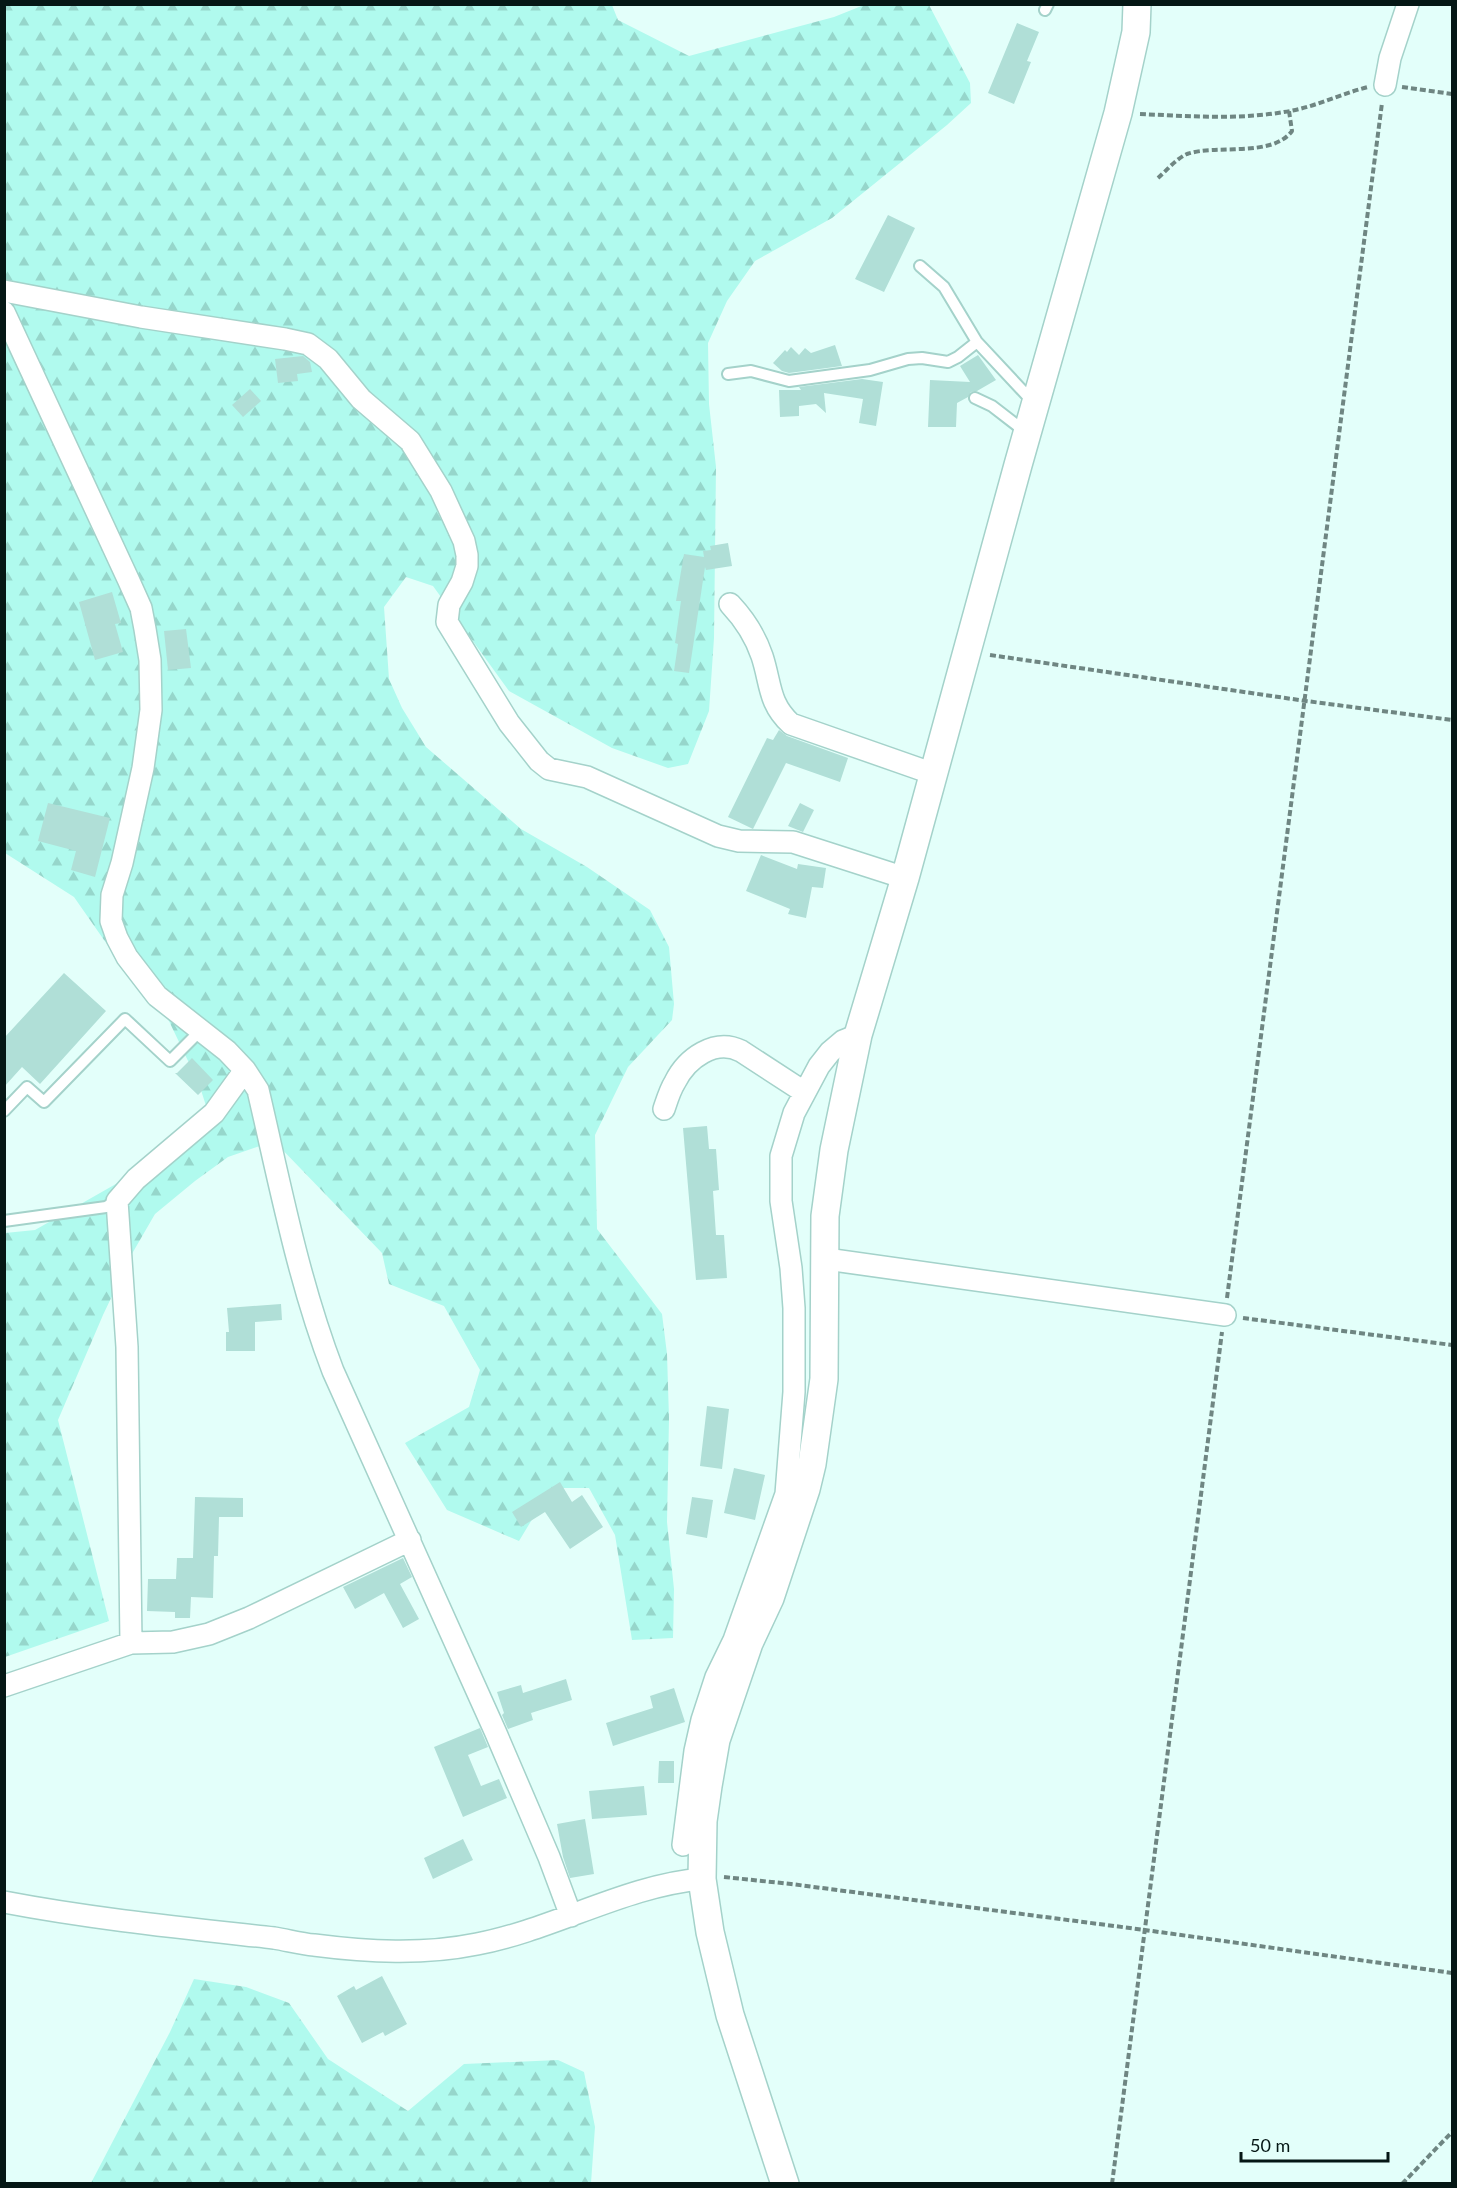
<svg xmlns="http://www.w3.org/2000/svg" width="1457" height="2188" font-family="Lato,sans-serif">
<style>
.forest{fill:url(#forest-firs)}
.building{fill:#b0dfd7}
.lines{fill:none;stroke-linecap:round;stroke-linejoin:round}
.service-casing{stroke:#a4d2ca;stroke-width:14}
.minor-casing{stroke:#a4d2ca;stroke-width:24}
.tertiary-casing{stroke:#a4d2ca;stroke-width:30}
.path{stroke:#6f8682;stroke-width:4;stroke-dasharray:6 3;stroke-linecap:butt}
.service{stroke:#fff;stroke-width:10}
.minor{stroke:#fff;stroke-width:21}
.tertiary{stroke:#fff;stroke-width:27}
</style>
<defs>
<pattern id="forest-firs" width="22" height="20" patternUnits="userSpaceOnUse" patternTransform="scale(1.5)"><rect width="22" height="20" fill="#b0faee"/><path d="M5 1l3.5 6h-7zM16 11l3.5 6h-7z" fill="#96d6cb"/></pattern>
</defs>
<rect width="100%" height="100%" fill="#e3fffa"/>
<path class="forest" d="M 4,5 L 612,5 L 618,20 L 689,56 L 834,17 L 864,5 L 929,5 L 970,83 L 971,103 L 947,125 L 832,218 L 755,261 L 727,301 L 708,343 L 709,404 L 716,467 L 714,638 L 709,711 L 688,764 L 668,768 L 612,748 L 509,691 L 433,586 L 406,577 L 384,607 L 389,679 L 402,708 L 426,747 L 521,829 L 587,867 L 650,910 L 669,947 L 674,1004 L 672,1020 L 628,1067 L 595,1135 L 597,1229 L 662,1314 L 667,1354 L 669,1418 L 667,1522 L 674,1589 L 673,1638 L 632,1640 L 615,1535 L 589,1488 L 551,1488 L 519,1541 L 447,1510 L 405,1443 L 469,1407 L 480,1370 L 444,1306 L 389,1284 L 382,1253 L 274,1141 L 228,1157 L 195,1181 L 155,1214 L 133,1252 L 103,1315 L 58,1420 L 109,1621 L 5,1657 L 5,1233 L 35,1230 L 158,1160 L 209,1115 L 199,1084 L 169,1021 L 104,940 L 74,897 L 5,853 Z
M 194,1979 L 246,1987 L 289,2003 L 328,2059 L 408,2111 L 464,2064 L 558,2060 L 584,2072 L 595,2127 L 591,2183 L 91,2183 L 170,2032 Z"/>
<path class="building" d="M 1017,23 L 1039,32 L 1027,61 L 1031,62 L 1014,104 L 988,93 Z
M 888,215 L 915,228 L 884,292 L 855,279 Z
M 835,345 L 842,366 L 789,373 L 782,371 L 773,363 L 785,350 L 787,352 L 791,347 L 799,355 L 805,348 L 811,353 Z
M 978,355 L 996,380 L 977,391 L 971,392 L 968,397 L 957,403 L 956,427 L 928,427 L 930,380 L 970,382 L 960,366 Z
M 303,356 L 310,362 L 312,372 L 297,374 L 298,381 L 278,383 L 275,359 Z
M 862,379 L 883,382 L 876,426 L 859,423 L 863,399 L 824,393 L 826,413 L 816,404 L 799,406 L 799,416 L 780,417 L 779,390 L 801,390 L 799,387 Z
M 250,389 L 261,401 L 243,417 L 232,405 Z
M 728,543 L 732,566 L 706,570 L 705,567 L 689,673 L 674,671 L 678,644 L 675,643 L 681,601 L 676,601 L 684,554 L 704,557 L 703,551 L 711,550 L 710,546 Z
M 112,592 L 121,623 L 115,624 L 123,652 L 95,660 L 79,602 Z
M 186,629 L 191,668 L 168,670 L 164,631 Z
M 779,730 L 787,736 L 848,758 L 840,782 L 786,763 L 753,829 L 728,817 L 767,738 L 773,740 Z
M 48,803 L 110,818 L 95,877 L 71,870 L 76,851 L 38,841 Z
M 800,803 L 814,810 L 803,832 L 788,826 Z
M 761,855 L 797,869 L 798,864 L 826,868 L 823,888 L 812,887 L 806,918 L 788,914 L 790,909 L 746,891 Z
M 64,973 L 106,1011 L 40,1084 L 22,1067 L 4,1087 L 4,1038 Z
M 192,1058 L 213,1080 L 198,1095 L 175,1073 L 177,1073 Z
M 707,1126 L 709,1149 L 716,1149 L 719,1190 L 713,1191 L 716,1235 L 724,1235 L 727,1278 L 696,1280 L 683,1128 Z
M 281,1304 L 282,1320 L 255,1322 L 255,1351 L 226,1351 L 226,1332 L 229,1332 L 227,1308 Z
M 707,1406 L 729,1409 L 722,1469 L 700,1466 Z
M 734,1468 L 765,1475 L 755,1520 L 724,1513 Z
M 560,1482 L 572,1502 L 582,1495 L 603,1527 L 570,1549 L 545,1512 L 521,1527 L 512,1512 Z
M 195,1497 L 243,1498 L 243,1517 L 219,1517 L 218,1556 L 214,1556 L 213,1598 L 191,1597 L 190,1618 L 175,1618 L 175,1612 L 147,1611 L 148,1579 L 176,1579 L 177,1558 L 193,1558 Z
M 692,1497 L 713,1500 L 707,1538 L 686,1534 Z
M 403,1558 L 412,1577 L 400,1584 L 419,1619 L 403,1628 L 384,1593 L 355,1609 L 343,1587 Z
M 566,1679 L 572,1700 L 531,1713 L 533,1720 L 508,1729 L 502,1715 L 504,1713 L 497,1692 L 521,1685 L 523,1693 Z
M 674,1688 L 685,1722 L 613,1746 L 606,1723 L 653,1708 L 650,1696 Z
M 480,1728 L 488,1747 L 468,1755 L 481,1786 L 499,1779 L 507,1798 L 463,1817 L 434,1747 Z
M 659,1761 L 674,1761 L 674,1783 L 658,1783 Z
M 644,1786 L 647,1815 L 592,1819 L 589,1791 Z
M 585,1819 L 594,1874 L 570,1878 L 563,1857 L 557,1824 Z
M 463,1839 L 473,1860 L 433,1879 L 424,1858 Z
M 382,1976 L 407,2024 L 385,2036 L 383,2032 L 362,2043 L 337,1996 L 354,1986 L 356,1990 Z"/>
<g class="lines">
<g class="service-casing">
<path id="service" d="M 1045,10 L 1048,4
M 920,266 L 944,287 L 977,342 L 1034,403
M 728,374 L 751,371 L 789,381 L 870,370 L 908,359 L 922,358 L 948,362 L 958,357 L 977,342
M 975,398 L 992,406 L 1027,433
M 4,1111 L 27,1087 L 44,1102 L 125,1019 L 170,1061 L 201,1030
M 4,1221 L 106,1207 L 117,1201"/>
</g>
<g class="minor-casing">
<path id="minor" d="M 1385,85 L 1390,58 L 1408,4
M 4,291 L 141,317 L 285,339 L 308,344 L 328,359 L 361,399 L 410,441 L 441,491 L 464,541 L 467,555 L 467,566 L 462,582 L 449,605 L 447,622 L 509,723 L 539,761 L 549,769 L 587,777 L 718,836 L 739,841 L 793,842 L 905,878
M 4,312 L 128,579 L 141,608 L 145,629 L 150,660 L 151,710 L 143,768 L 122,863 L 112,895 L 111,921 L 117,938 L 127,957 L 157,996 L 227,1051 L 245,1070 L 258,1090 C 280,1184 298,1280 333,1371 L 495,1731 L 549,1857 L 571,1916
M 730,604 C 745,620 755,635 762,656 C 771,683 768,703 791,724 L 934,774
M 664,1109 C 667,1100 670,1090 675,1082 C 687,1058 715,1038 741,1051 L 804,1092
M 826,1259 L 1225,1315
M 131,1643 L 127,1347 L 117,1201 L 136,1179 L 214,1113 L 245,1070
M 4,1686 L 131,1643 L 173,1642 L 209,1634 L 249,1618 L 410,1540
M 683,1845 L 695,1751 L 702,1720 L 716,1677 L 734,1640 L 786,1494 L 794,1392 L 794,1308 L 791,1268 L 781,1201 L 781,1156 L 794,1113 L 819,1066 L 830,1052 L 843,1041 L 858,1035
M 4,1902 C 93,1919 184,1928 274,1938 C 287,1940 301,1944 314,1945 C 368,1952 423,1955 477,1944 C 552,1930 627,1885 702,1879"/>
</g>
<g class="tertiary-casing">
<path id="tertiary" d="M 785,2184 L 730,2015 L 710,1932 L 702,1879 L 703,1821 L 708,1786 L 716,1740 L 749,1643 L 770,1598 L 806,1489 L 812,1464 L 824,1379 L 825,1216 L 834,1150 L 858,1035 L 905,878 L 1018,465 L 1118,113 L 1136,32 L 1137,4"/>
</g>
<path class="path" d="M 1402,87 L 1452,94
M 1140,114 C 1187,116 1237,120 1284,112 C 1313,108 1340,94 1368,87
M 1158,178 C 1166,171 1177,158 1187,154 C 1216,144 1272,158 1292,131 L 1289,111
M 990,655 L 1306,701 L 1452,720
M 1227,1298 L 1382,103
M 1243,1318 L 1452,1345
M 724,1877 L 791,1884 L 1145,1930 L 1452,1973
M 1112,2184 L 1222,1332
M 1402,2184 L 1452,2132"/>
<use href="#service" class="service"/>
<use href="#minor" class="minor"/>
<use href="#tertiary" class="tertiary"/>
</g>
<rect width="1457" height="2188" fill="none" stroke="#051715" stroke-width="12"/>
<path d="M1241 2152v9h147v-9" fill="none" stroke="#051715" stroke-width="3"/>
<text x="1250" y="2152" font-size="18" fill="#051715" stroke="#e3fffa" stroke-width="4.5" paint-order="stroke">50 m</text>
</svg>
